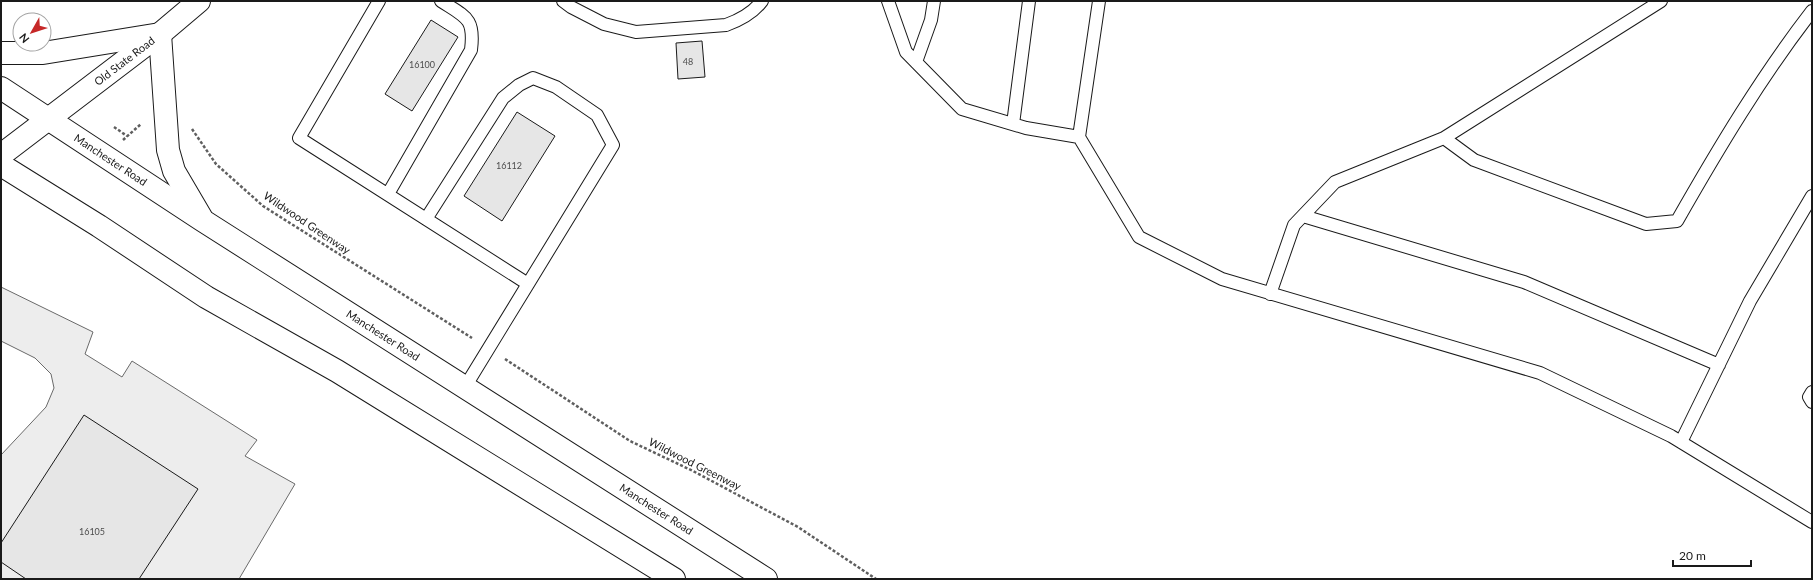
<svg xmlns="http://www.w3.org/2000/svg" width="1813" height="580" font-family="Lato,sans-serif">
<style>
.parking{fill:#ededed;stroke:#6a6a6a}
.building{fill:#e6e6e6;stroke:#1a1a1a}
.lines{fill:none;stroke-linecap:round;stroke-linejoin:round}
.service-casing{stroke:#1a1a1a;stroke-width:14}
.tertiary-casing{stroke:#1a1a1a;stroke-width:24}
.trunk-casing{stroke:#1a1a1a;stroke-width:24}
.path{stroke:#5f5f5f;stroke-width:2.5;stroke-dasharray:3 2;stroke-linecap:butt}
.service{stroke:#fff;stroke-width:12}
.tertiary{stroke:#fff;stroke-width:22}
.trunk{stroke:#fff;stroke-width:22}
.labels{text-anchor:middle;stroke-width:3;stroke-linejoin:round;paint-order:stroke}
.number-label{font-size:9px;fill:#4d4d4d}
.street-label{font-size:11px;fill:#1a1a1a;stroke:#fff}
</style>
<rect width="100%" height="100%" fill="#fff"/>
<path class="parking" d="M 1,287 L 93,332 L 85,354 L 122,377 L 132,361 L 257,440 L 245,456 L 295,484 L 239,579 L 1,579 L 1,455 L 46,407 L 54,388 L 51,374 L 35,358 L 1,341 Z"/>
<path class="building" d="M 431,20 L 458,37 L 412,111 L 385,94 Z
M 702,41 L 705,77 L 678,79 L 676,43 Z
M 517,112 L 555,136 L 502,221 L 464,196 Z
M 84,415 L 198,489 L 139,579 L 26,579 L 1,562 L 1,543 Z"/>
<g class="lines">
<g class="service-casing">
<path id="service" d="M 379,1 L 299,138 L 528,284 L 465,387
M 563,1 L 571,7 L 604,24 L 636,32 L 726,25 C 740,20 753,13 762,1
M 888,1 L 906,52 L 962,109 L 1026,128 L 1079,137 L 1139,237 L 1222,279 L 1540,373 L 1671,436 L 1812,522
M 916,62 L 931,20 L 934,1
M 1013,124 L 1029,1
M 1079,137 L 1099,1
M 1444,138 L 1474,160 L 1646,224 L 1677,221 C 1718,149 1761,77 1812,11
M 388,194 L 471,50 C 475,18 466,17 441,1
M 1303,216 L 1524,282 L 1719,365
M 426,219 L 503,98 L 519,85 L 533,78 L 556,87 L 597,115 L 613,145 L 528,284
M 1270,294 L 1294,225 L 1335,182 L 1444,138 L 1661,1
M 1812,392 L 1809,397 L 1812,402
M 1681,442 L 1750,301 L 1812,196"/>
</g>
<g class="tertiary-casing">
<g id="tertiary">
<path id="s1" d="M 1,155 L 160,34 L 199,1"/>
</g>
</g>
<g class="trunk-casing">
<g id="trunk">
<path d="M 1,53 L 43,53 L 160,34 L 168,150 L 174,171 L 201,217"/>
<path id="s2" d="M 1,88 L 202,220 L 766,579"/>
<path d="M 1,165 L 99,226 L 206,297 L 337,371 L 674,579"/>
</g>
</g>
<path class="path" d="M 114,127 L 127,136
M 192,129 L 216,164 L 263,206 L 472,338
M 123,140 L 141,124
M 505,359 L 630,441 L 693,471 L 798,527 L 876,579"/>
<use href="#service" class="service"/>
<use href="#tertiary" class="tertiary"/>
<use href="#trunk" class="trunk"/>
</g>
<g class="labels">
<g class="number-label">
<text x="688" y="65">48</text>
<text x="422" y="68">16100</text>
<text x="509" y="169">16112</text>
<text x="92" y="535">16105</text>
</g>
<g class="street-label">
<text dy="4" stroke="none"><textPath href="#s1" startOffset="155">Old State Road</textPath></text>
<text dy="4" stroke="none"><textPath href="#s2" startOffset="131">Manchester Road</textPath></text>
<text transform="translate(307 223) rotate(34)" y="4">Wildwood Greenway</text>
<text dy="4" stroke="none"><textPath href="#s2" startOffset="455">Manchester Road</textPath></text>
<text transform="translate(695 464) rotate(27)" y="4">Wildwood Greenway</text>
<text dy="4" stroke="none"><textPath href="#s2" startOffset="779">Manchester Road</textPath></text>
</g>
</g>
<rect width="1813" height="580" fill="none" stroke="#1a1a1a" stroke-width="4"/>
<g transform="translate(32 32) rotate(231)"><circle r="19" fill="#ffffff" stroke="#a3a3a3"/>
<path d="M0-3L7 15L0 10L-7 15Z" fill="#c62828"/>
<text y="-6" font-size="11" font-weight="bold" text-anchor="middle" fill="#1a1a1a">N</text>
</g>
<path d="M1673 560v6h78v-6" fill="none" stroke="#1a1a1a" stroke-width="2"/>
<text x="1679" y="560" font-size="12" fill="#1a1a1a" stroke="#ffffff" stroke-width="3" paint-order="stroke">20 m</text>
</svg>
